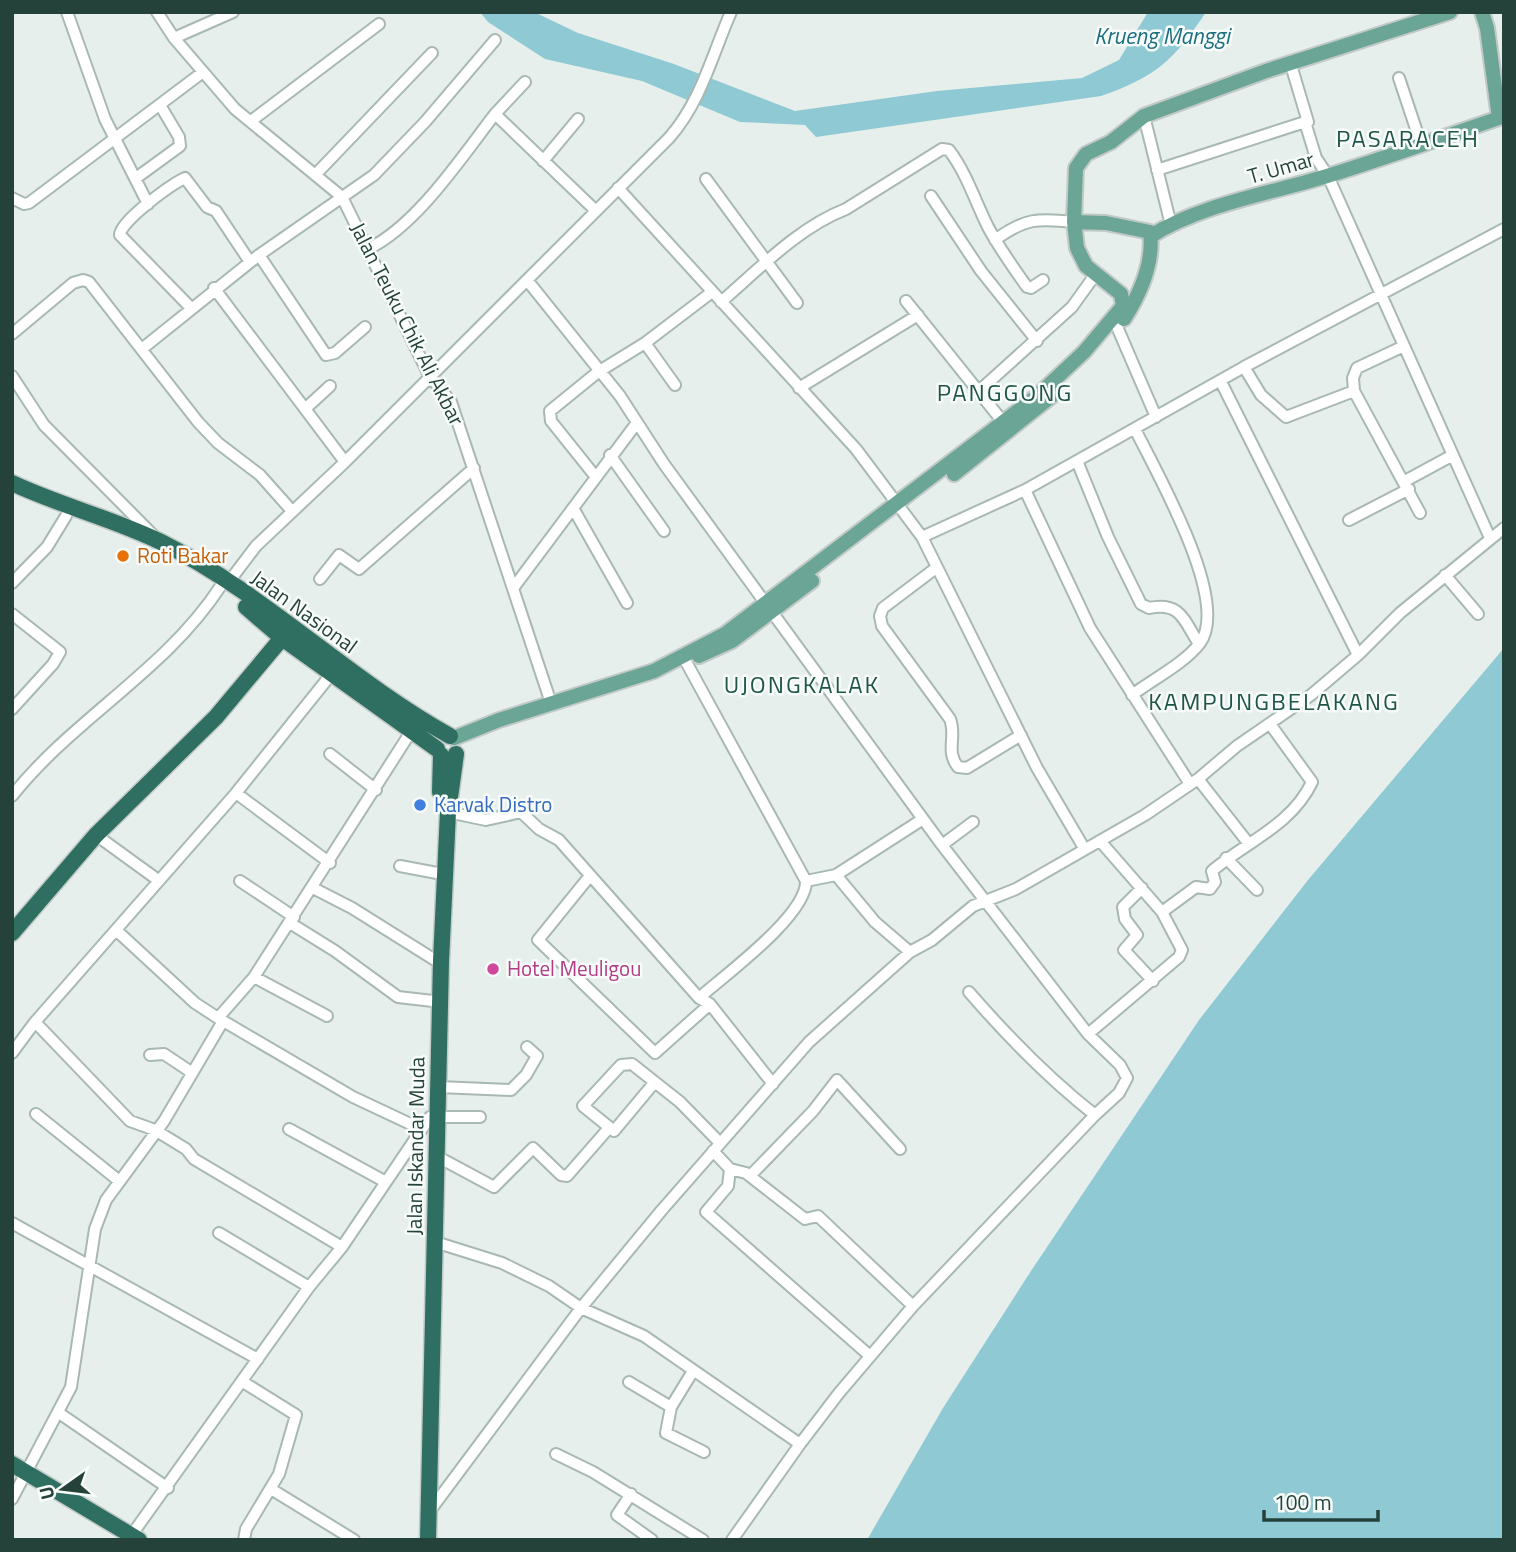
<svg xmlns="http://www.w3.org/2000/svg" width="1516" height="1552" font-family="'Titillium Web',sans-serif">
<style>
.water{fill:#8ec9d4}
.lines{fill:none;stroke-linecap:round;stroke-linejoin:round}
.minor-casing{stroke:#a8b8b2;stroke-width:14}
.major-casing{stroke:#c2cac8;stroke-width:18}
.highway-casing{stroke:#c2cac8;stroke-width:19}
.minor{stroke:#fff;stroke-width:10}
.major{stroke:#6aa596;stroke-width:14}
.highway{stroke:#2f6f62;stroke-width:16}
.food-dot{fill:#e8710a;stroke:#f7fbf9;stroke-width:2.5}
.shop-dot{fill:#3f7fe0;stroke:#f7fbf9;stroke-width:2.5}
.hotel-dot{fill:#d1479c;stroke:#f7fbf9;stroke-width:2.5}
.labels{text-anchor:middle;stroke-width:5;stroke-linejoin:round;paint-order:stroke}
.street-label{font-size:21px;fill:#24423a;stroke:#f7fbf9}
.food-label{font-size:21px;fill:#c56008;stroke:#f7fbf9;text-anchor:start}
.shop-label{font-size:21px;fill:#366cbe;stroke:#f7fbf9;text-anchor:start}
.hotel-label{font-size:21px;fill:#b23c85;stroke:#f7fbf9;text-anchor:start}
.water-label{font-size:23px;font-style:italic;fill:#1c6f80;stroke:#f7fbf9}
.quarter-label{font-size:24px;letter-spacing:2px;fill:#1f5548;stroke:#f7fbf9}
</style>
<rect width="100%" height="100%" fill="#e6efeb"/>
<path class="water" d="M 480,12 L 534,12 L 578,33 L 674,64 L 795,111 L 937,91 L 1082,78 L 1119,60 L 1148,12 L 1206,12 C 1174,60 1156,77 1101,96 L 816,137 L 805,125 L 740,122 L 642,81 L 545,59 L 488,22 Z
M 1504,648 L 1504,1540 L 867,1540 L 943,1408 L 1029,1274 L 1199,1020 L 1308,880 Z"/>
<g class="lines">
<g class="minor-casing">
<path id="minor" d="M 67,12 L 105,119 L 148,204
M 157,12 L 174,38 L 235,109 L 342,197 L 429,375 L 451,402 L 551,703
M 174,38 L 233,12
M 1291,65 L 1308,122 L 1305,122 L 1316,158 L 1328,176 L 1490,538
M 1399,78 L 1421,144
M 525,82 L 495,114 L 595,210
M 1144,116 L 1171,225
M 251,121 L 379,24
M 543,161 L 578,119
M 1157,170 L 1305,122
M 316,174 L 432,53
M 136,178 L 180,146 L 179,137 L 160,105
M 706,179 L 797,303
M 618,188 L 856,449 L 922,537 L 1037,768 L 1084,848
M 931,196 L 981,271 L 1037,341
M 12,198 L 24,204 L 29,203 L 203,72
M 995,240 C 1025,218 1038,218 1074,222
M 368,249 C 417,225 461,158 495,114
M 259,255 L 326,355 L 335,353 L 365,327
M 527,280 L 620,396 L 664,464 L 766,604
M 214,288 L 345,462
M 906,301 L 1003,422
M 721,302 C 759,269 799,227 846,209 L 942,149 L 949,150 C 967,174 975,201 988,227 C 999,248 1013,267 1027,287 L 1031,288 L 1043,280
M 191,308 L 120,235 C 120,221 172,184 185,178 L 207,207 L 216,211 L 250,262
M 1118,329 L 1156,417
M 12,334 L 73,283 L 83,280 L 89,282 L 198,422 L 218,443 L 260,475 L 292,511
M 645,343 L 675,385
M 1404,346 L 1357,368 L 1353,378 L 1354,391 L 1420,513
M 143,348 L 259,255 L 374,175 L 425,122 L 495,40
M 1244,367 L 1261,395 L 1286,417 L 1354,391
M 12,376 L 44,425 L 153,535
M 1221,382 L 1358,655
M 799,388 L 918,315
M 979,391 L 1072,307 L 1095,275
M 306,408 L 330,386
M 610,455 L 664,531
M 1077,461 L 1108,537 L 1141,604 L 1149,608 C 1181,601 1184,621 1199,644
M 595,476 L 551,421 L 550,411 L 598,372 L 645,343 L 712,292
M 1405,481 L 1453,455
M 1025,490 L 1090,628 L 1190,784
M 573,508 L 627,603
M 1349,520 L 1409,489
M 922,537 L 1025,490 L 1244,367 L 1504,229
M 936,568 L 883,608 L 880,616 L 882,626 L 950,719 C 957,737 945,751 958,767 L 967,768 L 1021,735
M 1445,575 L 1478,614
M 320,579 L 339,555 L 359,569 L 474,468
M 12,583 L 47,547 L 66,516
M 228,583 L 256,546 L 345,462 L 669,138 C 701,102 712,55 731,12
M 514,587 L 636,424
M 772,612 L 942,845 L 1088,1034 L 1120,1065 L 1127,1078 L 1119,1093 L 1095,1115 L 913,1306 L 839,1393 L 800,1444
M 12,614 L 60,652 L 53,664 L 12,709
M 685,660 L 806,881 C 807,915 725,975 699,998
M 1132,695 C 1153,679 1184,664 1200,643 C 1231,601 1156,472 1135,429
M 330,754 L 376,790
M 1198,779 L 1249,844
M 236,793 L 330,863
M 12,796 C 73,719 166,670 220,587
M 448,812 L 486,820 L 521,812 L 539,829 L 559,840 L 699,998 L 710,1004 L 773,1084
M 96,835 L 158,880
M 942,845 L 973,822
M 1226,858 L 1257,890
M 400,866 L 437,873
M 836,875 L 875,922 L 910,952
M 589,877 L 538,940 L 655,1053 L 710,1004
M 240,881 L 294,917
M 806,881 L 836,875 L 923,819
M 313,888 L 352,908 L 435,960
M 1142,888 L 1123,907 L 1125,919 L 1137,935 L 1124,950 L 1153,981
M 1162,912 L 1196,887 L 1210,889 L 1215,882 L 1212,871 C 1246,842 1292,825 1312,782 L 1270,724
M 290,923 L 335,951 L 398,997 L 433,1001
M 116,930 L 195,1003 L 218,1018 L 353,1097 L 421,1129
M 254,977 L 327,1016
M 969,992 C 1008,1037 1048,1078 1095,1115
M 218,1018 L 254,977 L 412,730
M 35,1022 L 130,1121 L 155,1130 L 186,1149 L 194,1159 L 342,1247
M 1088,1034 L 1179,957 L 1182,950 L 1162,912 L 1100,841
M 12,1053 L 35,1022 L 236,793 L 333,672
M 150,1055 L 164,1054 L 191,1072
M 654,1083 L 614,1131 L 583,1106 L 621,1065 L 632,1064 L 680,1102 L 720,1143
M 438,1087 L 511,1090 L 526,1075 L 537,1056 L 527,1047
M 36,1114 L 118,1180
M 289,1129 L 384,1181
M 713,1151 L 730,1169 L 746,1173 L 805,1219 L 818,1216 L 913,1306
M 438,1157 L 494,1187 L 533,1148 L 561,1175 L 567,1176 L 608,1129
M 730,1169 L 728,1186 L 706,1212 L 870,1356
M 750,1176 L 813,1111 L 837,1080 L 900,1149
M 12,1223 L 258,1359
M 219,1233 L 309,1287
M 435,1242 L 502,1263 L 549,1286 L 581,1308 L 644,1336 L 800,1444 L 732,1540
M 693,1371 L 671,1407 L 666,1433 L 704,1452
M 243,1382 L 296,1415 L 279,1474 L 246,1529 L 244,1540
M 629,1382 L 671,1407
M 59,1413 L 168,1488
M 556,1454 L 593,1472 L 703,1540
M 271,1489 L 354,1540
M 631,1494 L 617,1515 L 652,1540
M 12,1499 L 71,1387 L 95,1229 L 106,1200 L 164,1121 L 223,1021
M 429,1512 L 581,1308 L 661,1211 L 809,1042 L 910,952 L 932,940 L 973,906 L 1016,889 L 1145,815 L 1198,779 L 1237,746 L 1311,695 L 1358,655 L 1400,613 L 1504,528
M 128,1540 L 309,1287 L 342,1247 L 430,1117 L 480,1117"/>
</g>
<g class="major-casing">
<path id="major" d="M 1074,222 L 1106,223 L 1150,232 C 1154,262 1140,294 1124,319
M 1151,236 C 1199,205 1272,193 1327,176 C 1385,158 1441,138 1499,118 L 1487,28 L 1482,12
M 954,474 L 1053,395
M 699,656 L 732,641 L 812,581
M 454,738 L 499,720 L 654,671 L 725,634 L 1036,397 L 1084,352 L 1123,306 L 1121,294 L 1086,266 L 1077,248 L 1074,222 L 1076,168 L 1086,154 L 1111,142 L 1144,116 L 1266,71 L 1450,12"/>
</g>
<g class="highway-casing">
<path id="highway" d="M 12,483 C 61,506 114,519 161,542 C 265,594 349,680 450,736
M 246,607 L 282,638 L 437,749
M 440,792 L 441,755
M 12,933 L 96,835 L 216,717 L 282,638
M 12,1464 L 139,1540
M 428,1540 L 441,961 L 448,812 L 456,754"/>
</g>
<use href="#minor" class="minor"/>
<use href="#major" class="major"/>
<use href="#highway" class="highway"/>
</g>
<circle class="food-dot" cx="123" cy="556" r="7"/>
<circle class="shop-dot" cx="420" cy="805" r="7"/>
<circle class="hotel-dot" cx="493" cy="969" r="7"/>
<g class="labels">
<g class="street-label">
<text transform="translate(1281 168) rotate(-16)" y="7">T. Umar</text>
<text transform="translate(407 324) rotate(63)" y="7">Jalan Teuku Chik Ali Akbar</text>
<text transform="translate(304 612) rotate(36)" y="7">Jalan Nasional</text>
<text transform="translate(416 1146) rotate(-89)" y="7">Jalan Iskandar Muda</text>
</g>
<g class="food-label">
<text x="137" y="563">Roti Bakar</text>
</g>
<g class="shop-label">
<text x="434" y="812">Karvak Distro</text>
</g>
<g class="hotel-label">
<text x="507" y="976">Hotel Meuligou</text>
</g>
<g class="water-label">
<text x="1162" y="44">Krueng Manggi</text>
</g>
<g class="quarter-label">
<text x="1408" y="147">PASARACEH</text>
<text x="1005" y="401">PANGGONG</text>
<text x="802" y="693">UJONGKALAK</text>
<text x="1274" y="710">KAMPUNGBELAKANG</text>
</g>
</g>
<rect width="1516" height="1552" fill="none" stroke="#24423a" stroke-width="28"/>
<g transform="translate(63 1489) rotate(256)" stroke="#f7fbf9" stroke-width="5" paint-order="stroke">
<path d="M0-5L12 26L0 18L-12 26Z" fill="#24423a"/>
<text y="-10" font-size="19" font-weight="bold" text-anchor="middle" fill="#24423a">U</text>
</g>
<path d="M1264 1510v10h114v-10" fill="none" stroke="#24423a" stroke-width="3.5"/>
<text x="1274" y="1510" font-size="21" fill="#24423a" stroke="#f7fbf9" stroke-width="5" paint-order="stroke">100 m</text>
</svg>
